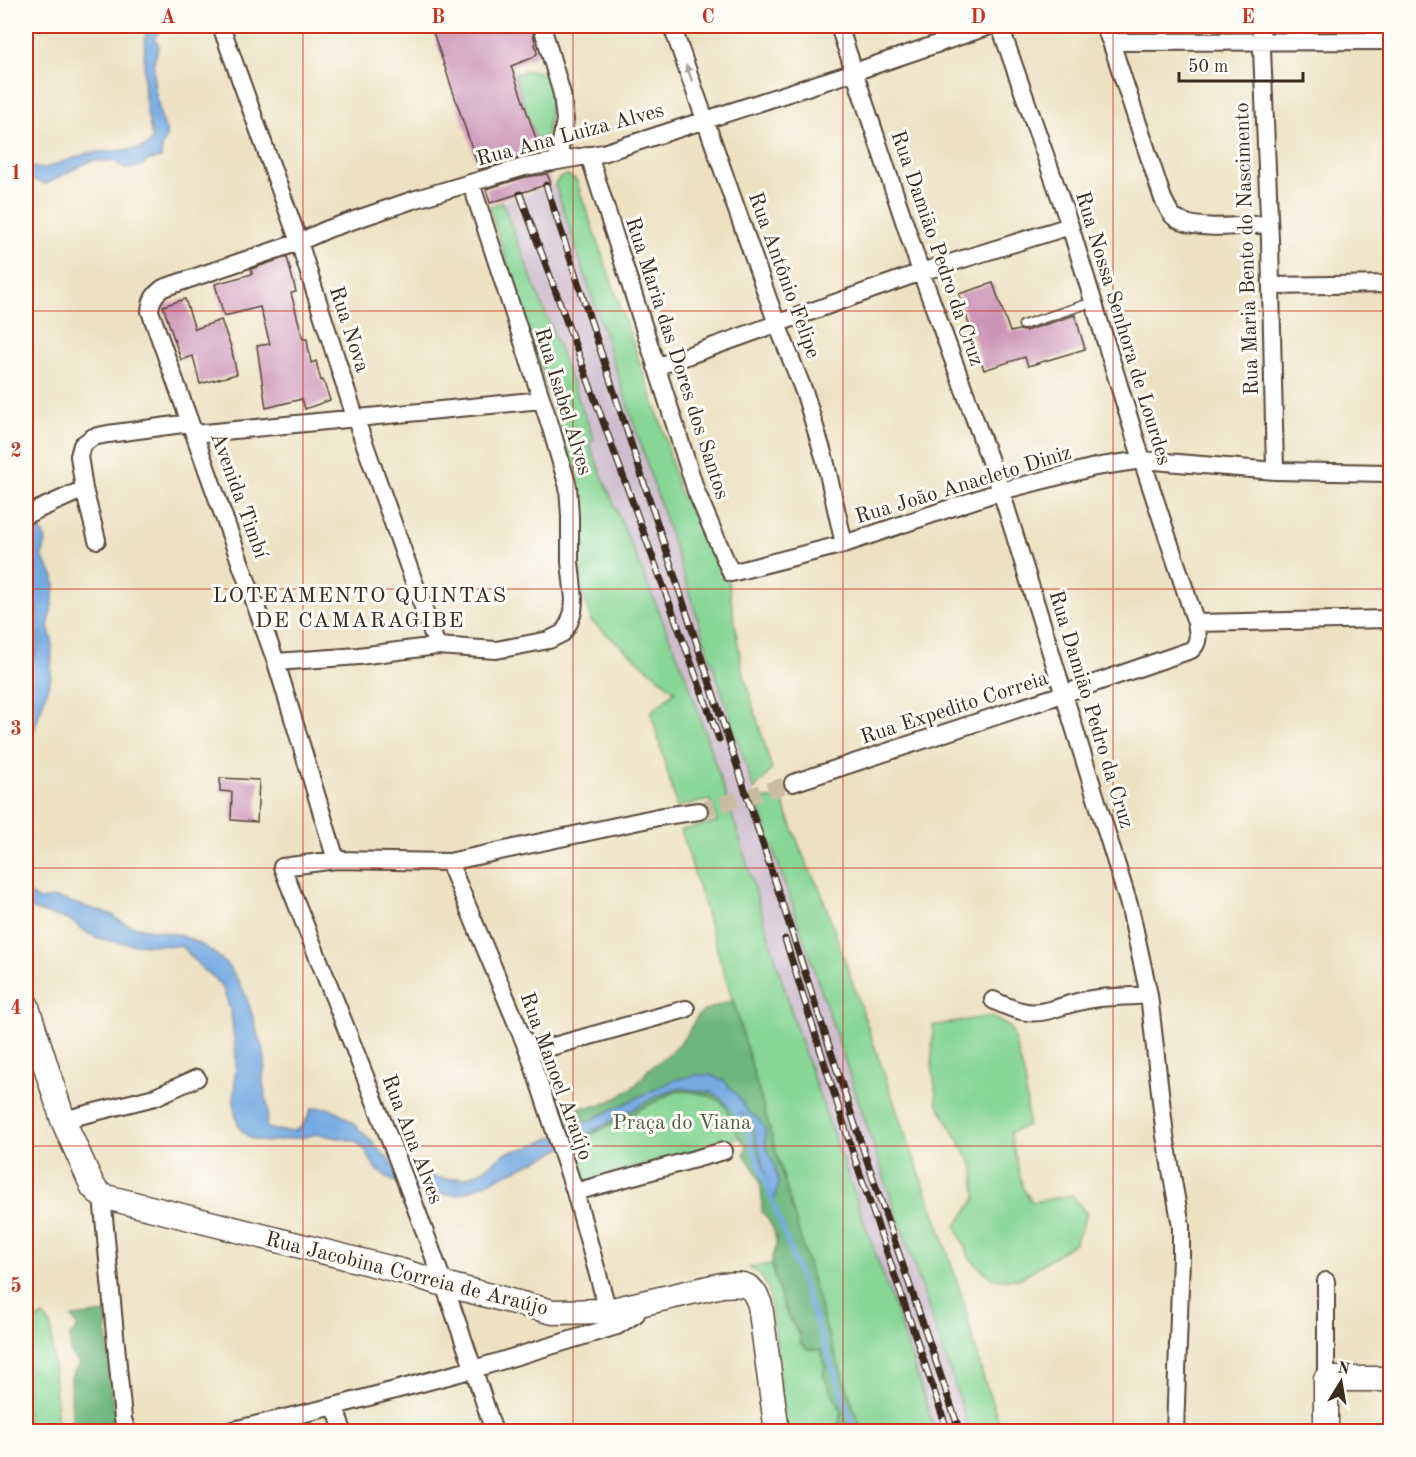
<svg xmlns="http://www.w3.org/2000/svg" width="1416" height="1457" font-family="'Old Standard TT',serif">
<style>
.industrial{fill:#cfbdce}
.green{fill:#87d695;stroke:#61805a;stroke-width:1.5}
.forest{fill:#6db77e;stroke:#54704e;stroke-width:1.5}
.water{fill:#75aae2;stroke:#586a80;stroke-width:1.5}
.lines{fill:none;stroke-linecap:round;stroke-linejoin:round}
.stream{stroke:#75aae2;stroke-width:5}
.building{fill:#cc94b7}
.street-tunnel{stroke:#cabca1;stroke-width:16;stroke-dasharray:16 8;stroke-linecap:butt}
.lane-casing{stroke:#564537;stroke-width:11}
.street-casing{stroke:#564537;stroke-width:20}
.secondary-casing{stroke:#564537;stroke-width:27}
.lane{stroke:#fff;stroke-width:8}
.street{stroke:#fff;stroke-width:16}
.secondary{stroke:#fff;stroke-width:24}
.rail-casing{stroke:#3b2a1e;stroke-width:7}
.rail{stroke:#fdfcf7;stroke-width:4.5;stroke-dasharray:14;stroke-linecap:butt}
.oneway{fill:#a79f9a}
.grid{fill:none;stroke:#c8321e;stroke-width:1.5;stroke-opacity:0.55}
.labels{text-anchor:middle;stroke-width:6;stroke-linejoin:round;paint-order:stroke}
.street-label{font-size:21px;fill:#3b2a1e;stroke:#fdfcf7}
.park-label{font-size:21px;fill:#525e42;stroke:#fdfcf7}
.neighbourhood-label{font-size:22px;letter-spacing:1.5px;fill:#3b2a1e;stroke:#fdfcf7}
.neatline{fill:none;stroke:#c8321e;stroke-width:2}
.grid-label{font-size:20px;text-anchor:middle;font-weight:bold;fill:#c8321e}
</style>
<rect width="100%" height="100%" fill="#fdfcf7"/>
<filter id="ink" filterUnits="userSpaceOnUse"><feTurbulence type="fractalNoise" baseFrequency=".0167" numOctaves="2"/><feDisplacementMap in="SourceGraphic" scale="12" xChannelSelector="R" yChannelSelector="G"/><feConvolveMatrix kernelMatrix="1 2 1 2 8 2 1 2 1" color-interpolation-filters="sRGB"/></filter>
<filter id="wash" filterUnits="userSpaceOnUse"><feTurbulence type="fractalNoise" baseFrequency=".008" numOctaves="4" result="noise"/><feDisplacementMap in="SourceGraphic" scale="24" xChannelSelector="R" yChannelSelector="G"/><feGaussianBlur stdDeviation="1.35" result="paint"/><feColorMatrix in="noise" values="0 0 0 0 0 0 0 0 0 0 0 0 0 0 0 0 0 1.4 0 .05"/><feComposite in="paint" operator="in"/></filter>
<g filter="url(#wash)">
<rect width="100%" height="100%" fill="#eee1c2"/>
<path class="industrial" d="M 555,184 L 756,798 L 970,1431 L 935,1431 L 903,1332 L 800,1040 L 736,827 L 689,684 L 589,444 L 555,337 L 502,202 Z"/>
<path class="green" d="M 525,71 C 529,71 535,70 539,72 C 559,78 548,118 547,134 L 537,142 L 514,74 Z
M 567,175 L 576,180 L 663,429 L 678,489 L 727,574 L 742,669 L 772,769 L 754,790 L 555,184 L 559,178 Z
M 502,202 L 594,439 L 589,444 L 689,684 L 736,827 L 800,1040 L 903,1332 L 935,1431 L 862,1431 L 827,1331 L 739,1022 L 681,830 L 717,822 L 710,800 L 677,807 L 651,712 L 675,691 L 591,621 L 580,581 L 576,522 L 575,476 L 489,207 Z
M 756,798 L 782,800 C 794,830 803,862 820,889 L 906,1137 L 938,1223 L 962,1297 L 982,1373 L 1002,1431 L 970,1431 Z
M 990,1016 L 1011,1028 L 1025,1078 L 1028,1125 L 1010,1133 L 1023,1189 L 1032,1202 L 1072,1195 L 1087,1214 L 1075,1243 L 1019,1279 L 993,1279 L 970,1259 L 956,1226 L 976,1198 L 974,1167 L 937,1103 L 932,1063 L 933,1026 Z
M 685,1090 C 728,1099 722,1099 739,1138 L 583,1182 L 570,1145 L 674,1092 Z
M 772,1264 C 778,1283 781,1307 792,1324 C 797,1333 802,1338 807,1349 L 821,1350 L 825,1368 L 823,1376 L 842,1411 L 839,1421 L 842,1431 L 785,1431 L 777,1346 L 768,1288 L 759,1274 L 749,1267 Z
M 43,1316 L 51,1325 L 58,1431 L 26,1431 L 26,1325 Z"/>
<path class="forest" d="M 733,1000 L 827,1331 L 862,1431 L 842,1431 L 839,1421 L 842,1411 L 823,1376 L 825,1368 L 821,1350 L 807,1349 L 800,1343 L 800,1333 C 787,1320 775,1283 772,1264 C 771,1259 773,1255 775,1251 C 779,1236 772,1223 762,1212 C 762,1182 762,1179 744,1154 L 747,1146 C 726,1126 736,1101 703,1094 C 692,1092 684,1090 674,1092 L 570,1145 L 560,1110 L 602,1105 L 619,1097 L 637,1084 L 649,1069 L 672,1052 L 686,1036 L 697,1017 L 704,1011 Z
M 106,1313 L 111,1395 L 119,1431 L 72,1431 L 71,1377 L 79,1364 L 71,1354 L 70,1336 L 78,1327 L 72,1317 Z"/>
<path class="water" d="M 148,26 L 166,26 L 154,38 L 159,45 L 154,62 L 154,84 L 160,114 L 166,131 L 166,139 L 162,146 L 161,158 L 149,160 L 141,166 L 132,168 L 125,168 L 114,161 L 90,161 L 46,184 L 26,178 L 26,166 L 43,169 L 88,153 L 138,149 L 149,145 L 152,139 C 150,125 146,111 145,97 C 144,84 143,33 148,26 Z
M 36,521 L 46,541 L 42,557 L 54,577 L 55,588 L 48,628 L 52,639 L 51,677 L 31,740 L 26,776 L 26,700 L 37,647 L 38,623 L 37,604 L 30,592 L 26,556 L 26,525 Z
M 26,883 L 29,893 L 38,900 L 57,898 L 113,915 C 123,930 165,930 182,936 C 231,954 246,986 257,1033 C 260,1044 266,1052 265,1064 C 265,1070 262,1076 263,1082 C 264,1093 268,1103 268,1114 C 267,1120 265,1122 267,1128 C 292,1134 302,1135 311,1109 C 319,1106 326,1107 334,1110 C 350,1117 388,1157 398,1172 L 422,1174 L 444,1179 L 465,1178 L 480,1172 L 505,1153 L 526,1148 L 566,1132 L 674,1080 L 695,1075 L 711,1075 L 724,1081 L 737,1095 L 747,1111 L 758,1119 L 765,1129 L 765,1144 L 773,1162 L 779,1184 L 773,1202 L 752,1125 L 744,1115 L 730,1109 L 721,1098 L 711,1092 L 680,1088 L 657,1096 L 551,1154 L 471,1190 L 458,1195 L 418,1192 L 393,1181 L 375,1168 L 365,1150 L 356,1141 L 317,1134 L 305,1137 L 265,1142 L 250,1138 L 241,1130 L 236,1118 L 234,1101 L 236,1057 L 231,1013 L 223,988 L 214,977 L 204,971 L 183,947 C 155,943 123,947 96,937 C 83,933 78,923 69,920 C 55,915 39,913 26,906 Z"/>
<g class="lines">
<path class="stream" d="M 31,678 L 35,594
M 731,1106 L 745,1125 L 856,1432"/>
</g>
<g id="blocks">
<path class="building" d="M 431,26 L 532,26 L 537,54 L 532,58 L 511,66 L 541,153 L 521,157 L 479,169 Z
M 547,174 L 551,183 L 490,203 L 486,189 L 526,177 Z
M 287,257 L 296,292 L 291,293 L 303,339 L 307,339 L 311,363 L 316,361 L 321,381 L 323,380 L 330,400 L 305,409 L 302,399 L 266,408 L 257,346 L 270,344 L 260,307 L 224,316 L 215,284 L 252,274 L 251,269 Z
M 993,283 L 1010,332 L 1019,330 L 1025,331 L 1075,315 L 1085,349 L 1028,366 L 1025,357 L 984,370 L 959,294 Z
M 185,299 L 195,329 L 221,320 L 231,347 L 237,374 L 200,384 L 193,356 L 181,360 L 163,306 Z
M 220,778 L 259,780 L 257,822 L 231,820 L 232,792 L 220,791 Z"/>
</g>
</g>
<g filter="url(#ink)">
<use href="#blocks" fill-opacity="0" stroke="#564537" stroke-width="1.5"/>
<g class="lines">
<path class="street-tunnel" d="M 699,811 L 793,783"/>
<g class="lane-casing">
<path id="lane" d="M 1023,325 L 1093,302"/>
</g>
<g class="street-casing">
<path id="street" d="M 221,26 L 299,242 L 355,417 L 437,646
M 542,26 L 562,94 L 565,120 L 558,160
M 672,26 L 777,324 L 805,394 L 825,460 L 844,544
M 839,26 L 921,272 L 1001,491 L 1130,908 L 1149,995 L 1165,1136 L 1181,1226 L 1181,1257 L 1175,1432
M 1104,26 L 1111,42 L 1163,199 C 1166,204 1169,212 1173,216 C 1190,233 1246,225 1269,224
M 1261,26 L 1270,240 L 1275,471
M 1111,42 L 1390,41
M 589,155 L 696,491 L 731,573 L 844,544 L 1001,491 L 1095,467 L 1142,460 L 1275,471 L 1390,473
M 1271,286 L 1390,284
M 656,367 L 921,272 L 1070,226
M 194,434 L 542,400
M 26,515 L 84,489
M 97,540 L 84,489 L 79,456 L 82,445 L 93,437 L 108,434 L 190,423
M 1196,623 L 1390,619
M 276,662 L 359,656 L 437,646 L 496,650 L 549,640 L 563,633 L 569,623 L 573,612 L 574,599 L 570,562 L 570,516 L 568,487 L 551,428 L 471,183
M 793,783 L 1063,694 L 1191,650 C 1200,643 1198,633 1196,623 L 1142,460 L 1070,226 L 1000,26
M 336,860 L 276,662 L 150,311 C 151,300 154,295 163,288 L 299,242 L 328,229 L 413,200 L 524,167 L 603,153 L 854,72 L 990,26
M 449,862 L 529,1053 L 575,1192 L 608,1311
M 993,1000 C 1042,1025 1047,1006 1092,999 C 1111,996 1130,997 1149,995
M 529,1053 L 686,1009
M 63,1120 L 155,1097 L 197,1078
M 575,1192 L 724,1151
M 102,1196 L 123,1419 L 127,1432
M 1326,1379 L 1326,1281
M 335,1406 L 343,1432
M 225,1432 L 335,1406 L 474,1369 L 617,1326 L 636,1314 L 641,1305
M 494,1432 C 433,1240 356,1054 282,867 L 336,860 L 449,862 L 658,817 L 699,811"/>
</g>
<g class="secondary-casing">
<path id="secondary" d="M 26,1004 L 63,1120 L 93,1187 L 102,1196 L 401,1271 L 444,1284 L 553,1312 L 608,1311 L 722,1285 C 744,1284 752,1282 760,1305 L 777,1432
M 1326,1432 L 1326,1379 L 1390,1379"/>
</g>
<use href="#lane" class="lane"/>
<use href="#street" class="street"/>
<use href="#secondary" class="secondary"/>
<g class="rail-casing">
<path id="rail" d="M 546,185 L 863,1149 L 960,1432
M 520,194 L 719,739
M 785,939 L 853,1153 L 948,1432"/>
</g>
<use href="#rail" class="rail"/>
</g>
<defs><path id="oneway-solid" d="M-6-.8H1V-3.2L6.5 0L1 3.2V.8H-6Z" transform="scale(1.5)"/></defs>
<use class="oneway" href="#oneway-solid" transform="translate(689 73) rotate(-110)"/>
</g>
<path class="grid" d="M 303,26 L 303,1432M 573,26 L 573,1432M 843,26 L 843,1432M 1113,26 L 1113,1432M 26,311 L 1390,311M 26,589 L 1390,589M 26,868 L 1390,868M 26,1146 L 1390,1146"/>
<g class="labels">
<g class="street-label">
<text transform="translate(570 134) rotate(-15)" y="7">Rua Ana Luiza Alves</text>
<text transform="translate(938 248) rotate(71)" y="7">Rua Damião Pedro da Cruz</text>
<text transform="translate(1246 249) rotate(-92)" y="7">Rua Maria Bento do Nascimento</text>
<text transform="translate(785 275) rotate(70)" y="7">Rua Antônio Felipe</text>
<text transform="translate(1124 328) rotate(73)" y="7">Rua Nossa Senhora de Lourdes</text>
<text transform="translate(350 329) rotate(72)" y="7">Rua Nova</text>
<text transform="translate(678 358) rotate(72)" y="7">Rua Maria das Dores dos Santos</text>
<text transform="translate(564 401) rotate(73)" y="7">Rua Isabel Alves</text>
<text transform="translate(963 484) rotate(-17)" y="7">Rua João Anacleto Diniz</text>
<text transform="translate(240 495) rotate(70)" y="7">Avenida Timbí</text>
<text transform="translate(954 707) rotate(-18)" y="7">Rua Expedito Correia</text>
<text transform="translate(1092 709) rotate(73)" y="7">Rua Damião Pedro da Cruz</text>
<text transform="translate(557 1076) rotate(70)" y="7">Rua Manoel Araújo</text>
<text transform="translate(413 1139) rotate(69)" y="7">Rua Ana Alves</text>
<text transform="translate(407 1273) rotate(14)" y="7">Rua Jacobina Correia de Araújo</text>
</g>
<g class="park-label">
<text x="682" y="1129">Praça do Viana</text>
</g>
<g class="neighbourhood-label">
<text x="360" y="602">LOTEAMENTO QUINTAS<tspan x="360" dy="25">DE CAMARAGIBE</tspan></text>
</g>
</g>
<rect width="1416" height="1457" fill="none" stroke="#fdfcf7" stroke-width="66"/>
<g transform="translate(1341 1382) rotate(11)" stroke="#fdfcf7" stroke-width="4.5" paint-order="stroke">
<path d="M0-4.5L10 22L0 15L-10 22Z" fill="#3b2a1e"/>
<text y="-9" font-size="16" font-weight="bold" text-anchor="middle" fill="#3b2a1e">N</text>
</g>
<path d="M1179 72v9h124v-9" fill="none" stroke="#3b2a1e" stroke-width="3"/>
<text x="1188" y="72" font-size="18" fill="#3b2a1e" stroke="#fdfcf7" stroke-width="4.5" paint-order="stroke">50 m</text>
<rect x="33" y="33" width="1350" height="1391" class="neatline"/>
<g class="grid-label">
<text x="168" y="23">A</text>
<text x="438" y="23">B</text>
<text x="708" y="23">C</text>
<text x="978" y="23">D</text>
<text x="1248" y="23">E</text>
<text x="16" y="179">1</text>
<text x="16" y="457">2</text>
<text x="16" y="735">3</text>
<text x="16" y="1014">4</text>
<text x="16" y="1292">5</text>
</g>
</svg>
